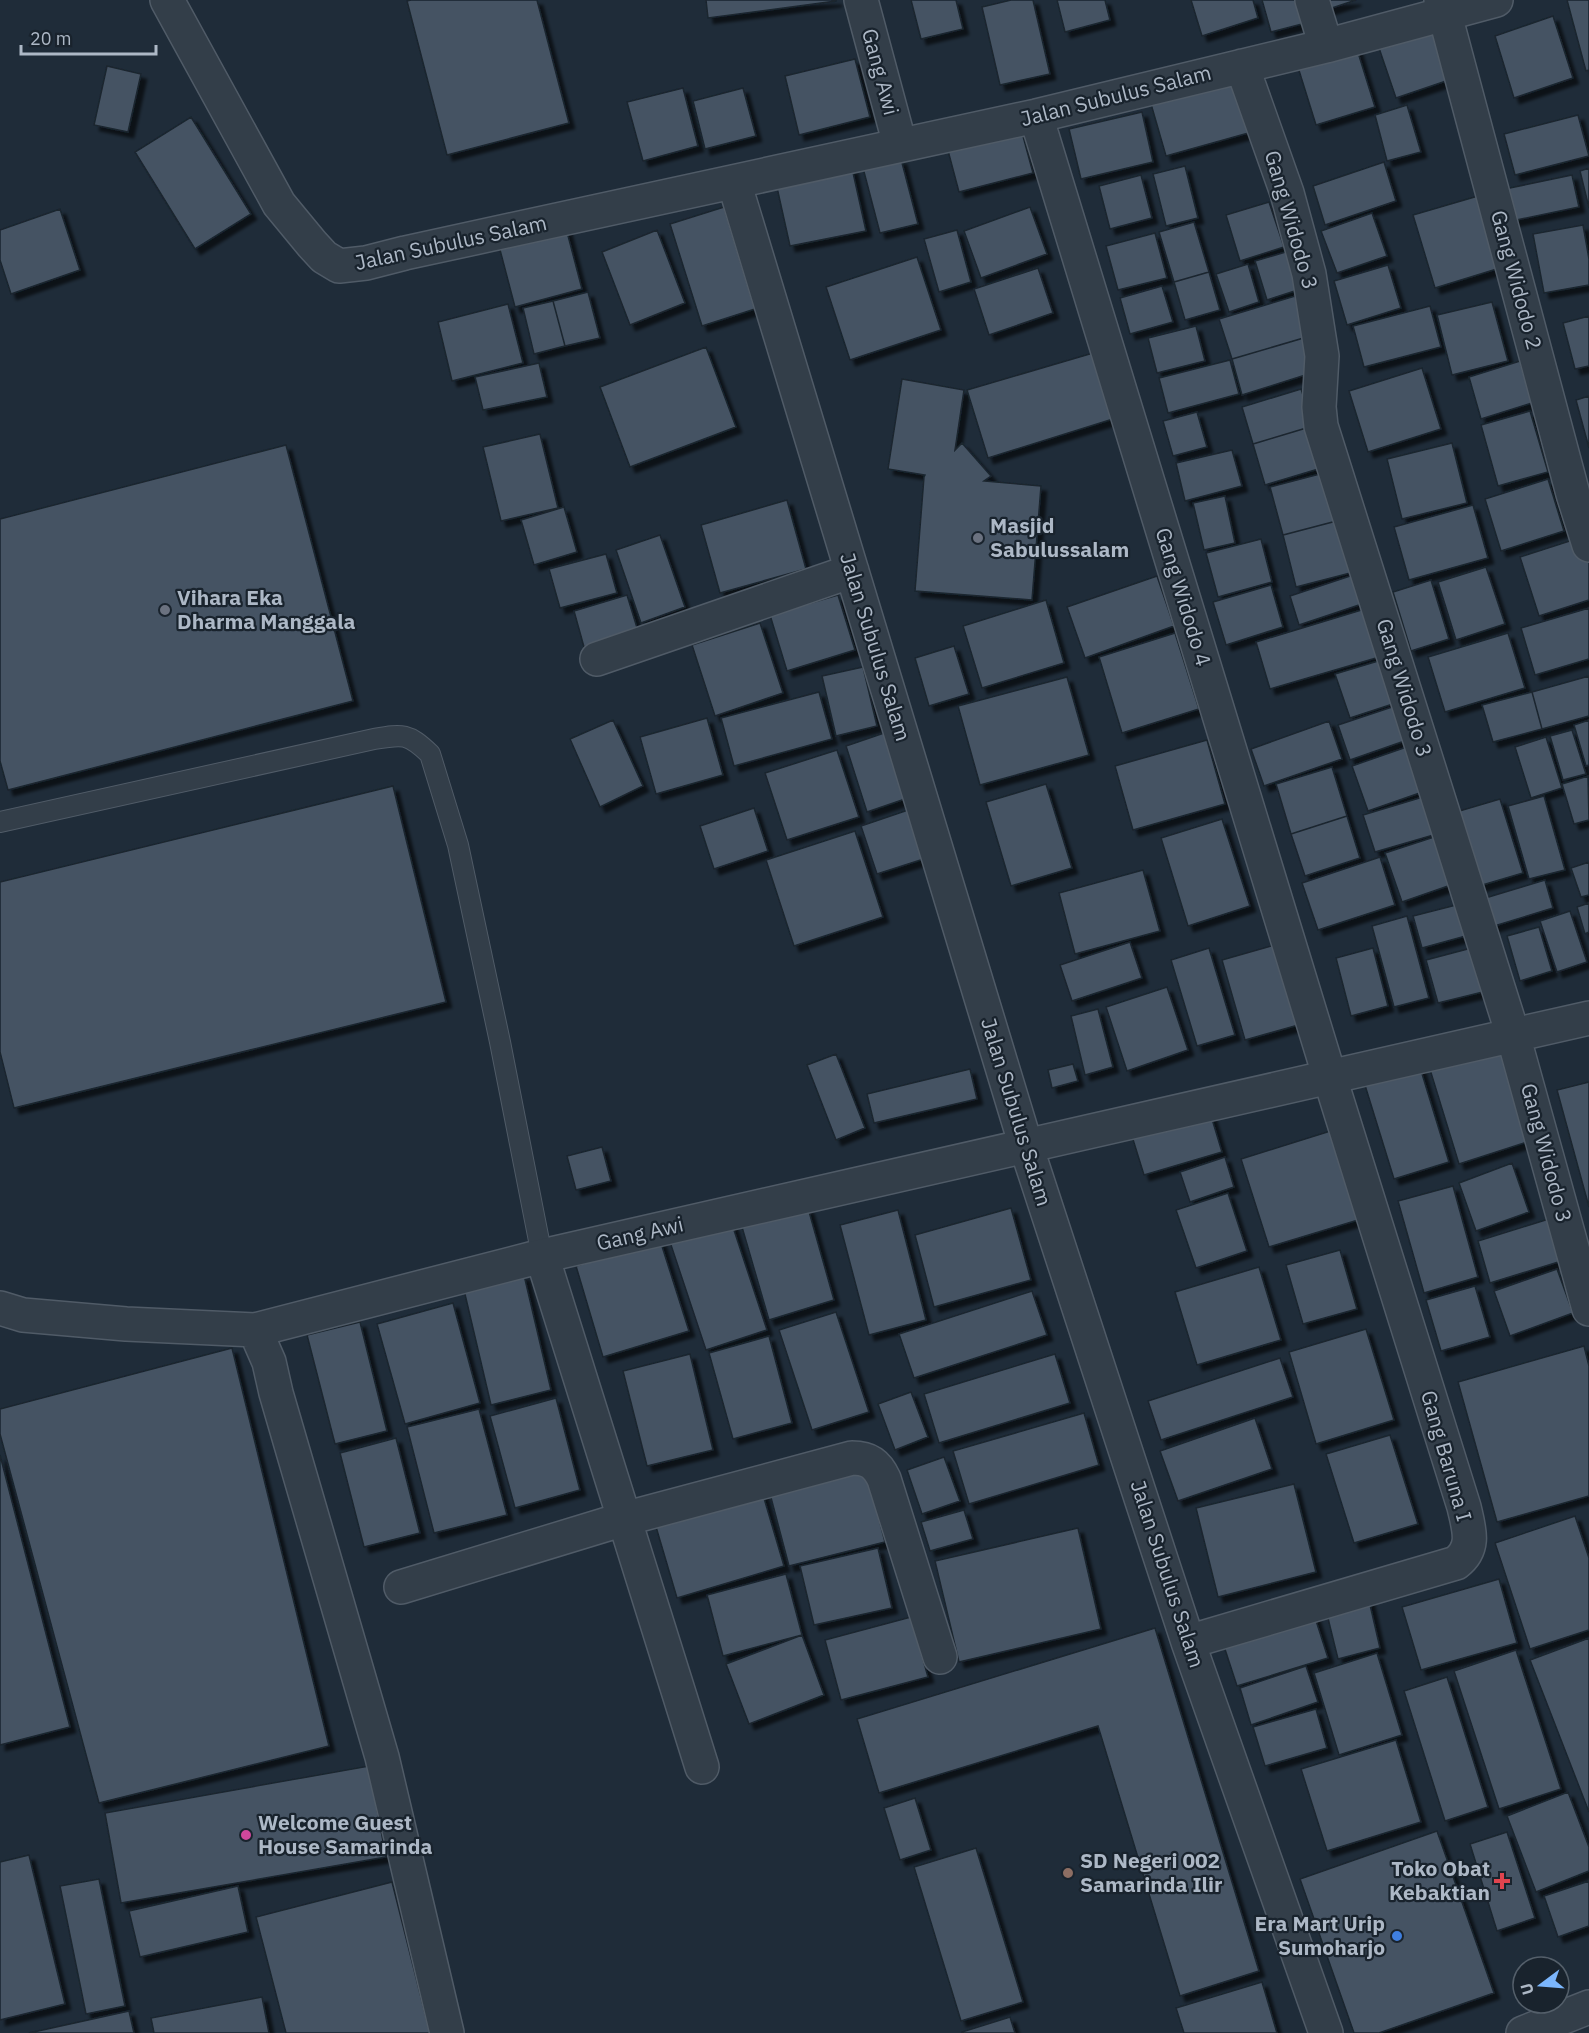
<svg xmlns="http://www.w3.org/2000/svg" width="1589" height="2033" font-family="'IBM Plex Sans',sans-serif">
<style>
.building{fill:#455363;stroke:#1a252f;stroke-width:1.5;filter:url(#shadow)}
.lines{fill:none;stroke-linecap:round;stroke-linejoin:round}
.service-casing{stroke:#505b67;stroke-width:22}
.minor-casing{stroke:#505b67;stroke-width:36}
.tertiary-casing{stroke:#505b67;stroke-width:36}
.service{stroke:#333e49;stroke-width:20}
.minor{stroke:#333e49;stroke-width:33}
.tertiary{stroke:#333e49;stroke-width:33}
.worship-dot{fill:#6b7280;stroke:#19232d;stroke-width:2}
.hotel-dot{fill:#d1479c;stroke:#19232d;stroke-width:2}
.education-dot{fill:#8d6e63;stroke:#19232d;stroke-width:2}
.health-dot{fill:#e0444e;stroke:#19232d;stroke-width:2}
.shop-dot{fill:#3f7fe0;stroke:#19232d;stroke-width:2}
.labels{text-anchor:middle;stroke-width:4.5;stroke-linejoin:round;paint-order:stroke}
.street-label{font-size:21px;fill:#adb8c6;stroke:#19232d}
.poi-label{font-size:21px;font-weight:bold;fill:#adb8c6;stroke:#19232d;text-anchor:start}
</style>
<defs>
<filter id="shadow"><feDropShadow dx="5.5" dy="5.5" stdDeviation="1.5" flood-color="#0009"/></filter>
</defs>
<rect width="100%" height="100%" fill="#1f2c39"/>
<path class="building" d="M 411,0 L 537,0 L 569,123 L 447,155 L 407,1 Z
M 706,0 L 836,0 L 836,1 L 708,18 Z
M 911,0 L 956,0 L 963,29 L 921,39 Z
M 1011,0 L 1033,0 L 1050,74 L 1000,85 L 982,7 Z
M 1057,0 L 1105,0 L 1110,20 L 1065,32 Z
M 1191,0 L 1253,0 L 1258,18 L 1202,36 Z
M 1262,0 L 1300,0 L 1306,23 L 1271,32 Z
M 1319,0 L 1356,0 L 1323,11 Z
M 1567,0 L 1589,0 L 1589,70 L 1586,71 Z
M 1553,16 L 1573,78 L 1514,98 L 1495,36 Z
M 1435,29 L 1452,79 L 1396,98 L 1379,48 Z
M 1356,46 L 1375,107 L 1316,125 L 1297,64 Z
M 855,59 L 870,117 L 799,135 L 785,76 Z
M 107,66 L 141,74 L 128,132 L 94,125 Z
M 1236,73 L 1252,132 L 1166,156 L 1149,97 Z
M 683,88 L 698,146 L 643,161 L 627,102 Z
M 743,88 L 756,136 L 705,149 L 693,101 Z
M 1407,105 L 1421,152 L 1387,161 L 1375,115 Z
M 1142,112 L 1153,162 L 1081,179 L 1069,129 Z
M 1578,115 L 1589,156 L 1515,175 L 1504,134 Z
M 191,117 L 251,214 L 195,249 L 135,152 Z
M 1020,125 L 1033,173 L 959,192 L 946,143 Z
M 901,159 L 918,224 L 880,233 L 863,168 Z
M 1384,162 L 1396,201 L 1325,225 L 1313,186 Z
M 1185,166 L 1198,218 L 1166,226 L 1153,174 Z
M 852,168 L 866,231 L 790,246 L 776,183 Z
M 1589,168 L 1589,208 L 1580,171 Z
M 1141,175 L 1152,218 L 1110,229 L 1099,186 Z
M 1572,175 L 1579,207 L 1507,222 L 1500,190 Z
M 1478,196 L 1500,268 L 1435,288 L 1413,215 Z
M 1269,202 L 1284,247 L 1240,261 L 1226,215 Z
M 724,207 L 755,309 L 702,326 L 670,224 Z
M 1030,207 L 1047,254 L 981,278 L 964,231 Z
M 60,209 L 80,270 L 11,294 L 0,260 L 0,230 Z
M 1372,213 L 1387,256 L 1337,273 L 1321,231 Z
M 1194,222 L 1209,272 L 1174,282 L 1159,232 Z
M 1583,225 L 1589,259 L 1589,285 L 1544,293 L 1533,234 Z
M 566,228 L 582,289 L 515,307 L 499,246 Z
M 657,230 L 685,303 L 630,325 L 602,252 Z
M 957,230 L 971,282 L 939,292 L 924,239 Z
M 1155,233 L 1167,278 L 1118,290 L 1106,246 Z
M 1296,249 L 1307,287 L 1267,300 L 1255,261 Z
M 917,257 L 941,330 L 850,360 L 826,287 Z
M 1248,264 L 1259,302 L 1229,312 L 1216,274 Z
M 1388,265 L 1401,308 L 1347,325 L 1334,281 Z
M 1038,268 L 1053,313 L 989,335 L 974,289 Z
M 1209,272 L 1220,310 L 1185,320 L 1174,282 Z
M 1162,286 L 1173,322 L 1130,334 L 1120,298 Z
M 588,292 L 600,338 L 565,346 L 553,301 Z
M 1295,296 L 1307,337 L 1232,359 L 1219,319 Z
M 553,301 L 565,346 L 534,354 L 523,308 Z
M 1492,302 L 1508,361 L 1452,375 L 1437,315 Z
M 508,304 L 523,363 L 452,381 L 438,322 Z
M 1430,306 L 1441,347 L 1364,367 L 1353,326 Z
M 1589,316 L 1589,366 L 1575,369 L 1563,323 Z
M 1196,326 L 1205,361 L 1157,373 L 1148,338 Z
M 1307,337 L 1318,371 L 1242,395 L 1232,359 Z
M 706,347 L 736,427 L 630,467 L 600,387 Z
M 1093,353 L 1113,419 L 988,458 L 967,390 Z
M 1230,360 L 1239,394 L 1168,413 L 1159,378 Z
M 1520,361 L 1532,403 L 1481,419 L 1469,377 Z
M 539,363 L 547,397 L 483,410 L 475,377 Z
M 1422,368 L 1441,429 L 1368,452 L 1349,391 Z
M 902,379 L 964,390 L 955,450 L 962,443 L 991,476 L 984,481 L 1041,486 L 1032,600 L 915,591 L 924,477 L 925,475 L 888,469 Z
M 1301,389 L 1313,426 L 1253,444 L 1242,407 Z
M 1589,396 L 1589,448 L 1576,400 Z
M 1530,411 L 1548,472 L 1498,486 L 1481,425 Z
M 1197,412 L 1207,447 L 1173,456 L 1163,421 Z
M 1313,426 L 1325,467 L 1265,485 L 1253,444 Z
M 540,434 L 558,508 L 501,521 L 483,447 Z
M 1452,443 L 1467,503 L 1402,519 L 1387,459 Z
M 286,445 L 353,701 L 8,790 L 0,761 L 0,519 Z
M 1232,450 L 1242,486 L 1185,501 L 1176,463 Z
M 1335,470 L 1348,518 L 1283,535 L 1270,487 Z
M 1548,479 L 1564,531 L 1501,551 L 1485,499 Z
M 1225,496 L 1235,543 L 1204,550 L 1193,503 Z
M 787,500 L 806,569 L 720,593 L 701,525 Z
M 1473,505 L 1488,558 L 1409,580 L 1394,527 Z
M 564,507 L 577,552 L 534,565 L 521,520 Z
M 1348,518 L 1362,570 L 1296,587 L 1283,535 Z
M 660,535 L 685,607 L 641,623 L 616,550 Z
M 1582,537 L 1589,557 L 1589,600 L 1539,616 L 1520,557 Z
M 1261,539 L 1272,582 L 1218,597 L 1206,553 Z
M 606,554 L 617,593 L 560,608 L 549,569 Z
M 1486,567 L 1505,624 L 1456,640 L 1438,582 Z
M 1362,572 L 1371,601 L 1299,625 L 1290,596 Z
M 1157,576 L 1174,626 L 1085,658 L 1067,607 Z
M 1431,580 L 1449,639 L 1411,651 L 1393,592 Z
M 1271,585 L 1283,627 L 1226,645 L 1213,602 Z
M 627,595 L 638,631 L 584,647 L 574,611 Z
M 838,595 L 855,650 L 787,671 L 770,615 Z
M 1046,600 L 1064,663 L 982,688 L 963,626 Z
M 1368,608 L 1383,656 L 1270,689 L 1256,642 Z
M 1589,608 L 1589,659 L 1535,675 L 1521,628 Z
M 760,623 L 783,693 L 715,716 L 692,645 Z
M 1175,633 L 1199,709 L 1122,733 L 1099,657 Z
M 1508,633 L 1525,688 L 1445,712 L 1428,657 Z
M 954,646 L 969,694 L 929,706 L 915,658 Z
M 1388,658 L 1402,701 L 1350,718 L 1335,674 Z
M 863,667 L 877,726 L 836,736 L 822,676 Z
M 1589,676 L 1589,716 L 1542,729 L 1532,692 Z
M 1067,677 L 1089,755 L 980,785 L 958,706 Z
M 819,692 L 832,739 L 734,766 L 721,718 Z
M 1532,692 L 1542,729 L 1493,742 L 1482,705 Z
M 1404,703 L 1416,737 L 1350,760 L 1338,725 Z
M 707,718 L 723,775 L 656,794 L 640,737 Z
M 613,720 L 643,786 L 600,807 L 570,739 Z
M 1589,720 L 1589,765 L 1586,766 L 1574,725 Z
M 1329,721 L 1342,759 L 1264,786 L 1251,749 Z
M 1572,730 L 1586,774 L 1563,780 L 1550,736 Z
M 887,732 L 908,798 L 867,812 L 846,746 Z
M 1546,737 L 1562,788 L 1531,798 L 1515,747 Z
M 1207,740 L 1225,804 L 1133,830 L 1115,766 Z
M 1418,743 L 1434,788 L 1368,811 L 1352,766 Z
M 837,750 L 859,817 L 787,840 L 765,773 Z
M 1332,767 L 1347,816 L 1291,834 L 1276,784 Z
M 1588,776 L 1589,820 L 1574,824 L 1562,784 Z
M 1046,784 L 1072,868 L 1011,886 L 986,802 Z
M 393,786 L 446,1002 L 14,1108 L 0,1052 L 0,882 Z
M 1426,796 L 1437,834 L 1375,852 L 1363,815 Z
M 1544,796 L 1565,870 L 1529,879 L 1508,806 Z
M 1500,799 L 1523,873 L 1479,886 L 1456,812 Z
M 754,808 L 768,851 L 714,869 L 700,826 Z
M 914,808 L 930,857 L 877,874 L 861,826 Z
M 1347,816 L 1360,858 L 1305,876 L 1291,834 Z
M 1222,819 L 1250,906 L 1188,926 L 1161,838 Z
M 855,831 L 883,917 L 794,946 L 766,860 Z
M 1434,837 L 1451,885 L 1402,902 L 1385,853 Z
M 1380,857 L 1395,905 L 1318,930 L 1302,883 Z
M 1589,862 L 1589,895 L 1581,897 L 1571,868 Z
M 1143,870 L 1160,931 L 1075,954 L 1059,893 Z
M 1545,880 L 1553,908 L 1491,927 L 1482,899 Z
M 1464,903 L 1473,934 L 1422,948 L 1413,916 Z
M 1589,903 L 1589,932 L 1585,934 L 1577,907 Z
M 1570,911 L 1587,962 L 1557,972 L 1540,921 Z
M 1407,916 L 1429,998 L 1394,1007 L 1372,926 Z
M 1539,927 L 1552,971 L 1520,981 L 1507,936 Z
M 1130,942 L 1142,978 L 1072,1001 L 1060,965 Z
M 1278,944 L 1302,1024 L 1245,1040 L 1222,960 Z
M 1479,946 L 1491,990 L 1438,1003 L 1426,960 Z
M 1209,948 L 1235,1035 L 1197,1046 L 1171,960 Z
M 1373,948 L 1388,1006 L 1351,1016 L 1336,958 Z
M 1167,987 L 1188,1050 L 1127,1071 L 1106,1007 Z
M 1098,1009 L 1113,1067 L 1085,1075 L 1071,1016 Z
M 1505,1038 L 1536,1139 L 1459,1164 L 1428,1063 Z
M 836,1054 L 865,1128 L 836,1140 L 807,1065 Z
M 1073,1064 L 1078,1081 L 1052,1088 L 1048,1070 Z
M 1419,1064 L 1449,1162 L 1394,1179 L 1364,1082 Z
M 970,1069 L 977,1099 L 874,1123 L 867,1094 Z
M 1589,1082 L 1589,1207 L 1557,1090 Z
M 1209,1109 L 1222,1152 L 1144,1175 L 1131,1133 Z
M 1340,1128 L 1368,1217 L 1269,1247 L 1241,1159 Z
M 602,1147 L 611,1181 L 576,1190 L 567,1156 Z
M 1225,1157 L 1234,1187 L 1190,1202 L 1180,1172 Z
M 1512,1163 L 1529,1212 L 1476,1231 L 1459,1183 Z
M 1453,1186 L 1478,1277 L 1424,1293 L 1398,1201 Z
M 1228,1193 L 1247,1251 L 1196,1268 L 1176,1210 Z
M 808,1208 L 834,1300 L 769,1320 L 742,1227 Z
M 1011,1208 L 1031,1280 L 934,1307 L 915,1235 Z
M 898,1210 L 926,1320 L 869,1335 L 840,1225 Z
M 1552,1218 L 1565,1260 L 1490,1283 L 1478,1241 Z
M 731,1221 L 767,1330 L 706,1350 L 670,1242 Z
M 660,1240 L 689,1331 L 603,1357 L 576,1266 Z
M 1340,1250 L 1357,1309 L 1303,1324 L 1286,1265 Z
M 1259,1267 L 1281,1340 L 1197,1365 L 1175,1292 Z
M 1557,1269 L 1573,1313 L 1510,1336 L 1494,1291 Z
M 524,1275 L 551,1390 L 491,1405 L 464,1290 Z
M 1475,1286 L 1490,1337 L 1441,1351 L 1426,1300 Z
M 1032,1291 L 1047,1335 L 914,1378 L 899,1334 Z
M 453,1303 L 480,1403 L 405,1424 L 377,1324 Z
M 836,1312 L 869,1412 L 812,1430 L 779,1330 Z
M 360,1322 L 387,1431 L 335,1444 L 307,1335 Z
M 1366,1329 L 1394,1420 L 1316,1444 L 1289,1352 Z
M 769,1336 L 792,1423 L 733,1439 L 709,1353 Z
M 1584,1346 L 1589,1366 L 1589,1496 L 1497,1522 L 1458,1382 Z
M 232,1348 L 329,1746 L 99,1803 L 0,1434 L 0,1409 Z
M 690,1354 L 713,1450 L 647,1466 L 623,1371 Z
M 1055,1354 L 1070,1403 L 939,1443 L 924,1394 Z
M 1280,1358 L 1293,1397 L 1161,1440 L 1148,1401 Z
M 911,1392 L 928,1437 L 895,1450 L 878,1404 Z
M 556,1398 L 580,1490 L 515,1508 L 490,1416 Z
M 479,1409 L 507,1515 L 434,1533 L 407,1427 Z
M 1084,1413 L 1099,1465 L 969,1504 L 953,1451 Z
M 1255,1418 L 1272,1469 L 1178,1501 L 1160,1451 Z
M 1390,1435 L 1418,1524 L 1354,1543 L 1326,1454 Z
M 396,1438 L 420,1533 L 364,1547 L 340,1453 Z
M 0,1455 L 70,1727 L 0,1745 Z
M 944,1457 L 960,1501 L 922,1514 L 907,1470 Z
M 865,1465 L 885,1542 L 789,1566 L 769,1490 Z
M 1294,1484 L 1316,1572 L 1218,1597 L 1196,1508 Z
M 761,1488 L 784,1566 L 677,1598 L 654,1520 Z
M 964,1510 L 973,1539 L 930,1551 L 921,1522 Z
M 1575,1516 L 1589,1558 L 1589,1630 L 1530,1649 L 1495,1543 Z
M 1078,1528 L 1101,1629 L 959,1662 L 935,1561 Z
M 878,1548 L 892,1608 L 814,1625 L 800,1566 Z
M 786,1574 L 802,1635 L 723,1656 L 707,1595 Z
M 1499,1579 L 1517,1643 L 1421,1670 L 1402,1607 Z
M 1368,1596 L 1380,1648 L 1338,1659 L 1325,1606 Z
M 1312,1608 L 1328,1658 L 1237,1686 L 1221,1637 Z
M 911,1617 L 928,1677 L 841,1700 L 825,1640 Z
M 1155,1628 L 1259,1971 L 1180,1996 L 1098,1726 L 879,1793 L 857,1719 Z
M 802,1635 L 824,1695 L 749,1724 L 726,1664 Z
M 1589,1638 L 1589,1812 L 1530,1660 Z
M 1516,1650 L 1561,1789 L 1499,1809 L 1454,1671 Z
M 1377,1653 L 1402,1735 L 1339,1755 L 1314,1673 Z
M 1306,1666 L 1318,1702 L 1251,1725 L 1240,1688 Z
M 1447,1677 L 1488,1807 L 1445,1821 L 1404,1691 Z
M 1316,1709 L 1327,1748 L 1265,1766 L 1253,1727 Z
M 1396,1740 L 1421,1822 L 1327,1851 L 1301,1769 Z
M 369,1766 L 386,1857 L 121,1903 L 105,1813 Z
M 1568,1792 L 1589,1847 L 1589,1871 L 1536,1892 L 1507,1816 Z
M 915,1798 L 931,1850 L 900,1860 L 884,1808 Z
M 1437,1831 L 1494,1993 L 1379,2033 L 1354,2033 L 1300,1879 Z
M 1507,1832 L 1535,1918 L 1497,1931 L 1470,1844 Z
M 976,1848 L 1023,2002 L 961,2021 L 914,1867 Z
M 29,1855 L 65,2004 L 0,2020 L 0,1862 Z
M 99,1879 L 125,2006 L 86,2014 L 60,1886 Z
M 1589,1881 L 1589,1926 L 1558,1937 L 1544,1896 Z
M 392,1882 L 430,2033 L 286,2033 L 256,1917 Z
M 238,1886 L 248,1932 L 140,1957 L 129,1911 Z
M 1262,1982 L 1277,2033 L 1184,2033 L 1176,2008 Z
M 262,1997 L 269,2033 L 154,2033 L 151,2018 Z
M 129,2011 L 134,2033 L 29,2033 Z
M 1010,2017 L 1015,2033 L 962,2033 L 962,2032 Z"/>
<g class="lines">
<g class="service-casing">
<path id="service" d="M 0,822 L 374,739 C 403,734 408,733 430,754 L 458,845 L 500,1042 L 542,1256"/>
</g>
<g class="minor-casing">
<path id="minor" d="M 167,0 L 279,204 L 312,244 L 324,257 L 339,266 L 366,263 L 405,253 L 1036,116 L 1326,46 L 1496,0
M 861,0 L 900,145
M 1312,0 L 1326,46
M 1441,0 L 1573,494 L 1589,545
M 1242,66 L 1287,193 L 1309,274 L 1322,356 L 1319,407 L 1321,426 L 1513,1035 L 1589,1309
M 1036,116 L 1330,1078 L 1464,1507 C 1469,1529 1476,1548 1456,1563 L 1188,1642
M 734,182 L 1026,1146 L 1188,1642 L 1326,2033
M 597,659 L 852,571
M 542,1256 L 702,1767
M 0,1308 L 23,1315 L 126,1324 L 255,1330 L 542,1256 L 1589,1018
M 255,1330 L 269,1362 L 276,1393 L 382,1757 L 447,2033
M 401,1587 L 624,1519 L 852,1458 C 869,1458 877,1464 884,1479 L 940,1657"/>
</g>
<g class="tertiary-casing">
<path id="tertiary" d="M 1523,2033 L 1589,2007"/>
</g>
<use href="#service" class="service"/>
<use href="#minor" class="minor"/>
<use href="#tertiary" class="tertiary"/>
</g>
<g class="worship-dot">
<circle cx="978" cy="538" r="6"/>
<circle cx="165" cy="610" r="6"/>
</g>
<circle class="hotel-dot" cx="246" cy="1835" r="6"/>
<circle class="education-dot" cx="1068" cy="1873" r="6"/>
<path class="health-dot" d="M1499 1872h6v6h6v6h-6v6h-6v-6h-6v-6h6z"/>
<circle class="shop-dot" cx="1397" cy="1936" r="6"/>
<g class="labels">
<g class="street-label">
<text transform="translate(880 72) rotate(75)" y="7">Gang Awi</text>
<text transform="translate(1116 96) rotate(-14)" y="7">Jalan Subulus Salam</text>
<text transform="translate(1291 220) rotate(74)" y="7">Gang Widodo 3</text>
<text transform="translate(451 243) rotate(-12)" y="7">Jalan Subulus Salam</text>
<text transform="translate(1516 280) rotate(75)" y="7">Gang Widodo 2</text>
<text transform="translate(1183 597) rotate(73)" y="7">Gang Widodo 4</text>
<text transform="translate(875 647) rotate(73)" y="7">Jalan Subulus Salam</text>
<text transform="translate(1404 688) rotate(73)" y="7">Gang Widodo 3</text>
<text transform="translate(1016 1112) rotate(73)" y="7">Jalan Subulus Salam</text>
<text transform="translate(1546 1153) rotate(75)" y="7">Gang Widodo 3</text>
<text transform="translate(640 1234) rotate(-13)" y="7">Gang Awi</text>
<text transform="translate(1446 1456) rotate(74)" y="7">Gang Baruna I</text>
<text transform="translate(1167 1574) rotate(72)" y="7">Jalan Subulus Salam</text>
</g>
<g class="poi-label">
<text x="990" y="533">Masjid<tspan x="990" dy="24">Sabulussalam</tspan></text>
<text x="177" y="605">Vihara Eka<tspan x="177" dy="24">Dharma Manggala</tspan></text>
<text x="258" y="1830">Welcome Guest<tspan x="258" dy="24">House Samarinda</tspan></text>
<text x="1080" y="1868">SD Negeri 002<tspan x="1080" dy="24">Samarinda Ilir</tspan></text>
<text x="1490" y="1876" text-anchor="end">Toko Obat<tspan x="1490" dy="24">Kebaktian</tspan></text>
<text x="1385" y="1931" text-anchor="end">Era Mart Urip<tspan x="1385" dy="24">Sumoharjo</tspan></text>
</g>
</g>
<g transform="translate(1541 1985) rotate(254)"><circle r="28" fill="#19232d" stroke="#545f6a" stroke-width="1.5"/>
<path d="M0-4.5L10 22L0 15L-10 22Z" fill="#7bb6fd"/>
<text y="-9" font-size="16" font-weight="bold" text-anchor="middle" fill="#adb8c6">U</text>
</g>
<path d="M21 45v9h135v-9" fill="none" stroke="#adb8c6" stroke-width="3"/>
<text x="30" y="45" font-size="18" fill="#adb8c6" stroke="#19232d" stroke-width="4.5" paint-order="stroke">20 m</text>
</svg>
